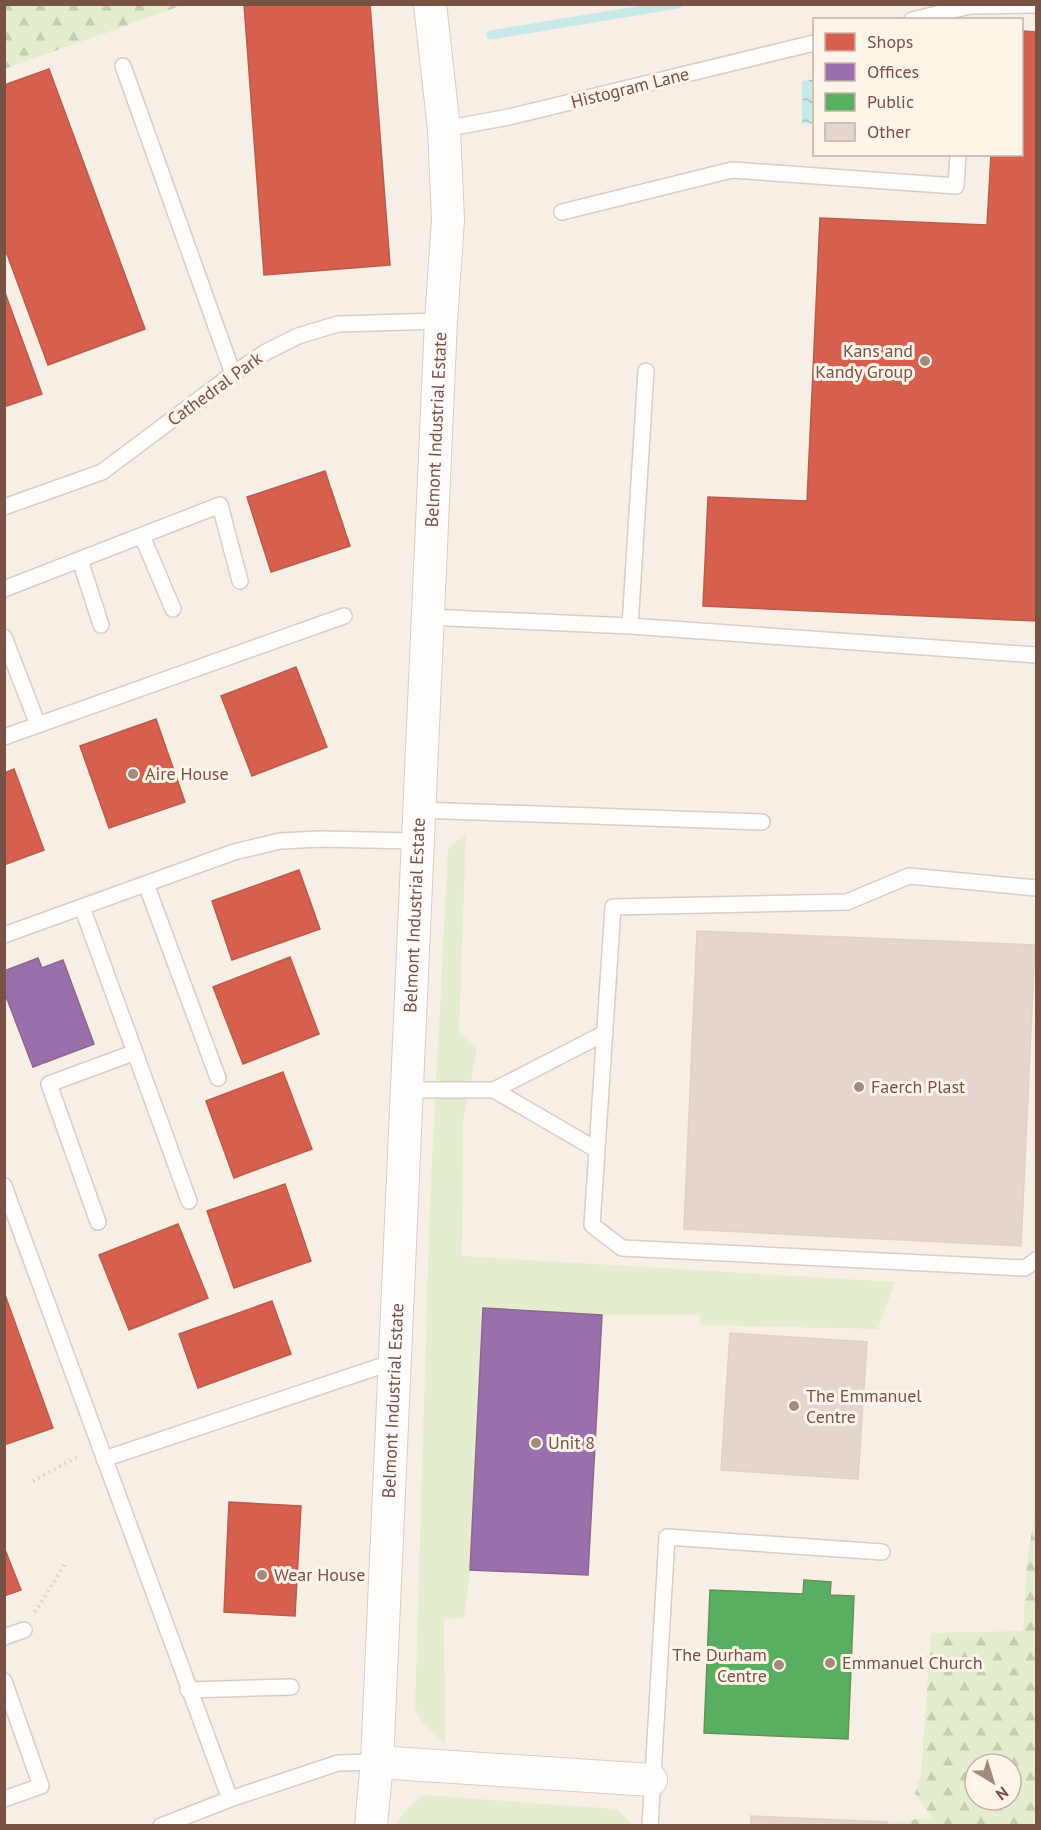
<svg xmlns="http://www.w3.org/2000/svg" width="1041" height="1830" font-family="'PT Sans',sans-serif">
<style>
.grass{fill:#e4edcf}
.forest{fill:url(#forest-firs);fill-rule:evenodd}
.water{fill:url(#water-ripples)}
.shops{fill:#d6604d;stroke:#ba5c4b;stroke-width:1.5}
.offices{fill:#9970ab;stroke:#8f678c;stroke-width:1.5}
.public{fill:#5aae61;stroke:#639259;stroke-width:1.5}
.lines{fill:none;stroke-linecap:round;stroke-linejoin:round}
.stream{stroke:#c7e9e8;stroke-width:9}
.building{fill:#e4d6ce;stroke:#e0d1c8;stroke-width:1.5}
.lane-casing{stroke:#d8ccc5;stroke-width:18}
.street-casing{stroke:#d8ccc5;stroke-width:34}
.path{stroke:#dacfca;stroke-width:4;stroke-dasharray:1.5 4.5;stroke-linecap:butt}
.lane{stroke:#fefdfb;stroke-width:15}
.street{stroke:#fefdfb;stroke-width:32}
.poi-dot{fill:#a4897d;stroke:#fff4e8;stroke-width:2}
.labels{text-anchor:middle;stroke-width:6;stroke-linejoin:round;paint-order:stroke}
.street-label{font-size:18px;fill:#775245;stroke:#fff4e8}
.poi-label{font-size:18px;fill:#775245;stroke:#fff4e8;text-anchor:start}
</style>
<defs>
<pattern id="forest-firs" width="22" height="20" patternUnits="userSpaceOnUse" patternTransform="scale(1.5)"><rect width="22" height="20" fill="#e4edcf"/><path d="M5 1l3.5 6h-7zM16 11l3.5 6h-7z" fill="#c7cdb3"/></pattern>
<pattern id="water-ripples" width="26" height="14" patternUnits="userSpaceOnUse" patternTransform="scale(1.5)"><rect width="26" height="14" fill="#c7e9e8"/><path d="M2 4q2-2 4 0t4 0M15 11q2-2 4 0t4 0" fill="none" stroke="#a6bfbe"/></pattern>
</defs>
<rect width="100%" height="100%" fill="#f7efe6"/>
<path class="grass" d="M 466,833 L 459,1031 L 477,1048 L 463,1121 L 462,1256 L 895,1282 L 878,1329 L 700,1325 L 700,1315 L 602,1315 L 483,1308 L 470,1570 L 464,1618 L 444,1619 L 445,1744 L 422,1723 L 415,1709 L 430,1201 L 448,849 Z
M 423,1795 L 617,1809 L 632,1825 L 396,1825 L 406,1810 Z"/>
<path class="forest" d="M 5,4 L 183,4 L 183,5 L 5,69 Z
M 1036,1508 L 1036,1825 L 887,1826 L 887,1822 L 932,1818 L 915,1793 L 921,1774 L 931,1633 L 1023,1631 L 1027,1560 ZM 975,1764 L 1011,1764 L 1011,1800 L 975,1800 Z"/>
<path class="water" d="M 814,79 L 814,124 L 802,123 L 802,81 Z"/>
<path class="shops" d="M 244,4 L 370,4 L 390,265 L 264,275 Z
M 1022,31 L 1036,32 L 1036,621 L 703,606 L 708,497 L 807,501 L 820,218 L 987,225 L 991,154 L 1022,154 Z
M 49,69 L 145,329 L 48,365 L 4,246 L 4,85 Z
M 4,290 L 42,394 L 4,407 Z
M 325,471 L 350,546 L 271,572 L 247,497 Z
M 296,667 L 327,747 L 252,776 L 221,696 Z
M 156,719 L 185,802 L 109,828 L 80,746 Z
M 14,769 L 44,850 L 4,865 L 4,773 Z
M 299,870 L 320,929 L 232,960 L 212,901 Z
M 290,957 L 319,1034 L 243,1064 L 213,987 Z
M 283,1072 L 312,1149 L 234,1178 L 206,1101 Z
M 285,1184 L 311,1261 L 234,1288 L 207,1211 Z
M 178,1224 L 208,1298 L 129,1330 L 99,1255 Z
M 4,1292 L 53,1428 L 4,1445 Z
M 272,1301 L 291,1354 L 198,1388 L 179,1334 Z
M 229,1502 L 301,1506 L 295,1616 L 224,1612 Z
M 4,1547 L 21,1590 L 4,1596 Z"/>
<path class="offices" d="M 38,958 L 42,968 L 63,960 L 94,1044 L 33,1067 L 4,991 L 4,971 Z
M 483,1308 L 602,1315 L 588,1575 L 470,1570 Z"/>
<path class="public" d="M 804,1580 L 831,1582 L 830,1595 L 854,1596 L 848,1739 L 704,1733 L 710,1590 L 803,1594 Z"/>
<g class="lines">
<path class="stream" d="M 491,35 L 678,4"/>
</g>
<path class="building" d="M 697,931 L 1035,945 L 1021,1246 L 684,1229 Z
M 730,1333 L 867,1342 L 858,1479 L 721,1470 Z
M 751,1816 L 887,1822 L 887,1826 L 751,1826 Z"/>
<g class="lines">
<g class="lane-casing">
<path id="lane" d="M 912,20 L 970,6 L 1036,5
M 123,66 L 233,374
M 444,129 L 509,117 L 814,43
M 562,212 L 732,170 L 956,186 L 958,154
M 4,507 L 102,472 L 233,374 L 266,352 L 298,336 L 338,324 L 441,321
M 142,536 L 173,609
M 80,560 L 101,625
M 4,589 L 220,505 L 240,581
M 427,617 L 630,626 L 646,371
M 630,626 L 1036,655
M 4,637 L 38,725
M 4,737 L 344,616
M 419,810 L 762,822
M 146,884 L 218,1078
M 1036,888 L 909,876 L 847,902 L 613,907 L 592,1225 L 622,1248 L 1025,1268 L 1036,1260
M 82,907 L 189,1201
M 4,935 L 234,852 L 280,841 L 320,839 L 417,841
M 406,1090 L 494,1090 L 597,1150
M 494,1090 L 605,1033
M 4,1186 L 230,1799 L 161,1826
M 98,1222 L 49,1084 L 133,1053
M 104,1459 L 393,1362
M 4,1637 L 24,1630
M 4,1681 L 41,1786 L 4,1799
M 188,1690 L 291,1687
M 230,1799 L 338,1763 L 377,1762
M 650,1826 L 667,1537 L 882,1552"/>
</g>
<g class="street-casing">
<g id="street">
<path d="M 377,1762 L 651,1780"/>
<path id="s1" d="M 371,1826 L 377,1762 L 441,321 L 448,220 L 444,129 L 430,4"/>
</g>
</g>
<path class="path" d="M 33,1481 L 80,1455
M 319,1569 L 354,1573
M 35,1612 L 65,1564"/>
<use href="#lane" class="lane"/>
<use href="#street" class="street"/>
</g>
<g class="poi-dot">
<circle cx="925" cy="361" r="6"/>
<circle cx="133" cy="774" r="6"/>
<circle cx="859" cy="1087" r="6"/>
<circle cx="794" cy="1406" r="6"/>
<circle cx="536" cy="1443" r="6"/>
<circle cx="262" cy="1575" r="6"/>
<circle cx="830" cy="1663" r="6"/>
<circle cx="779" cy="1665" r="6"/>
</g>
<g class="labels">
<g class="street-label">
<text transform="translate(630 88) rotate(-14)" y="6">Histogram Lane</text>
<text transform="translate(215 389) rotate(-36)" y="6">Cathedral Park</text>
<text dy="6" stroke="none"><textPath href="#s1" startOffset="1398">Belmont Industrial Estate</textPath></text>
<text dy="6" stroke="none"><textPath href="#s1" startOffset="912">Belmont Industrial Estate</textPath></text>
<text dy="6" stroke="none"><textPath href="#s1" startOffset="426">Belmont Industrial Estate</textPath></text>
</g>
<g class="poi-label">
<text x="913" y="357" text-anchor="end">Kans and<tspan x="913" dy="21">Kandy Group</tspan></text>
<text x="145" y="780">Aire House</text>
<text x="871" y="1093">Faerch Plast</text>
<text x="806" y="1402">The Emmanuel<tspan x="806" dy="21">Centre</tspan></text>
<text x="548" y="1449">Unit 8</text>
<text x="274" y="1581">Wear House</text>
<text x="767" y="1661" text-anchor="end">The Durham<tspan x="767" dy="21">Centre</tspan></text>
<text x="842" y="1669">Emmanuel Church</text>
</g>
</g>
<rect width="1041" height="1830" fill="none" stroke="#775245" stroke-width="12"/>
<rect x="813" y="18" width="210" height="138" fill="#fff4e8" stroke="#c9b3a7" stroke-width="1.5"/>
<rect x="825" y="33" width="30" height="18" fill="#d6604d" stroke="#c9b3a7" stroke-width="1.5"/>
<text x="867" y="48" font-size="18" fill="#775245">Shops</text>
<rect x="825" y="63" width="30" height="18" fill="#9970ab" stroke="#c9b3a7" stroke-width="1.5"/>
<text x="867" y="78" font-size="18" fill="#775245">Offices</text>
<rect x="825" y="93" width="30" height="18" fill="#5aae61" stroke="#c9b3a7" stroke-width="1.5"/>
<text x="867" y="108" font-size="18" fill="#775245">Public</text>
<rect x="825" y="123" width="30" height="18" fill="#e4d6ce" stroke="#c9b3a7" stroke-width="1.5"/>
<text x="867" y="138" font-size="18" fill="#775245">Other</text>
<g transform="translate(993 1782) rotate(142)"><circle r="28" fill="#fff4e8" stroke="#c9b3a7" stroke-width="1.5"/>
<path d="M0-4.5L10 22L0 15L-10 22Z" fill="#a4897d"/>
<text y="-9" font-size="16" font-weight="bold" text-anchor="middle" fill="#775245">N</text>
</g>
</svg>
